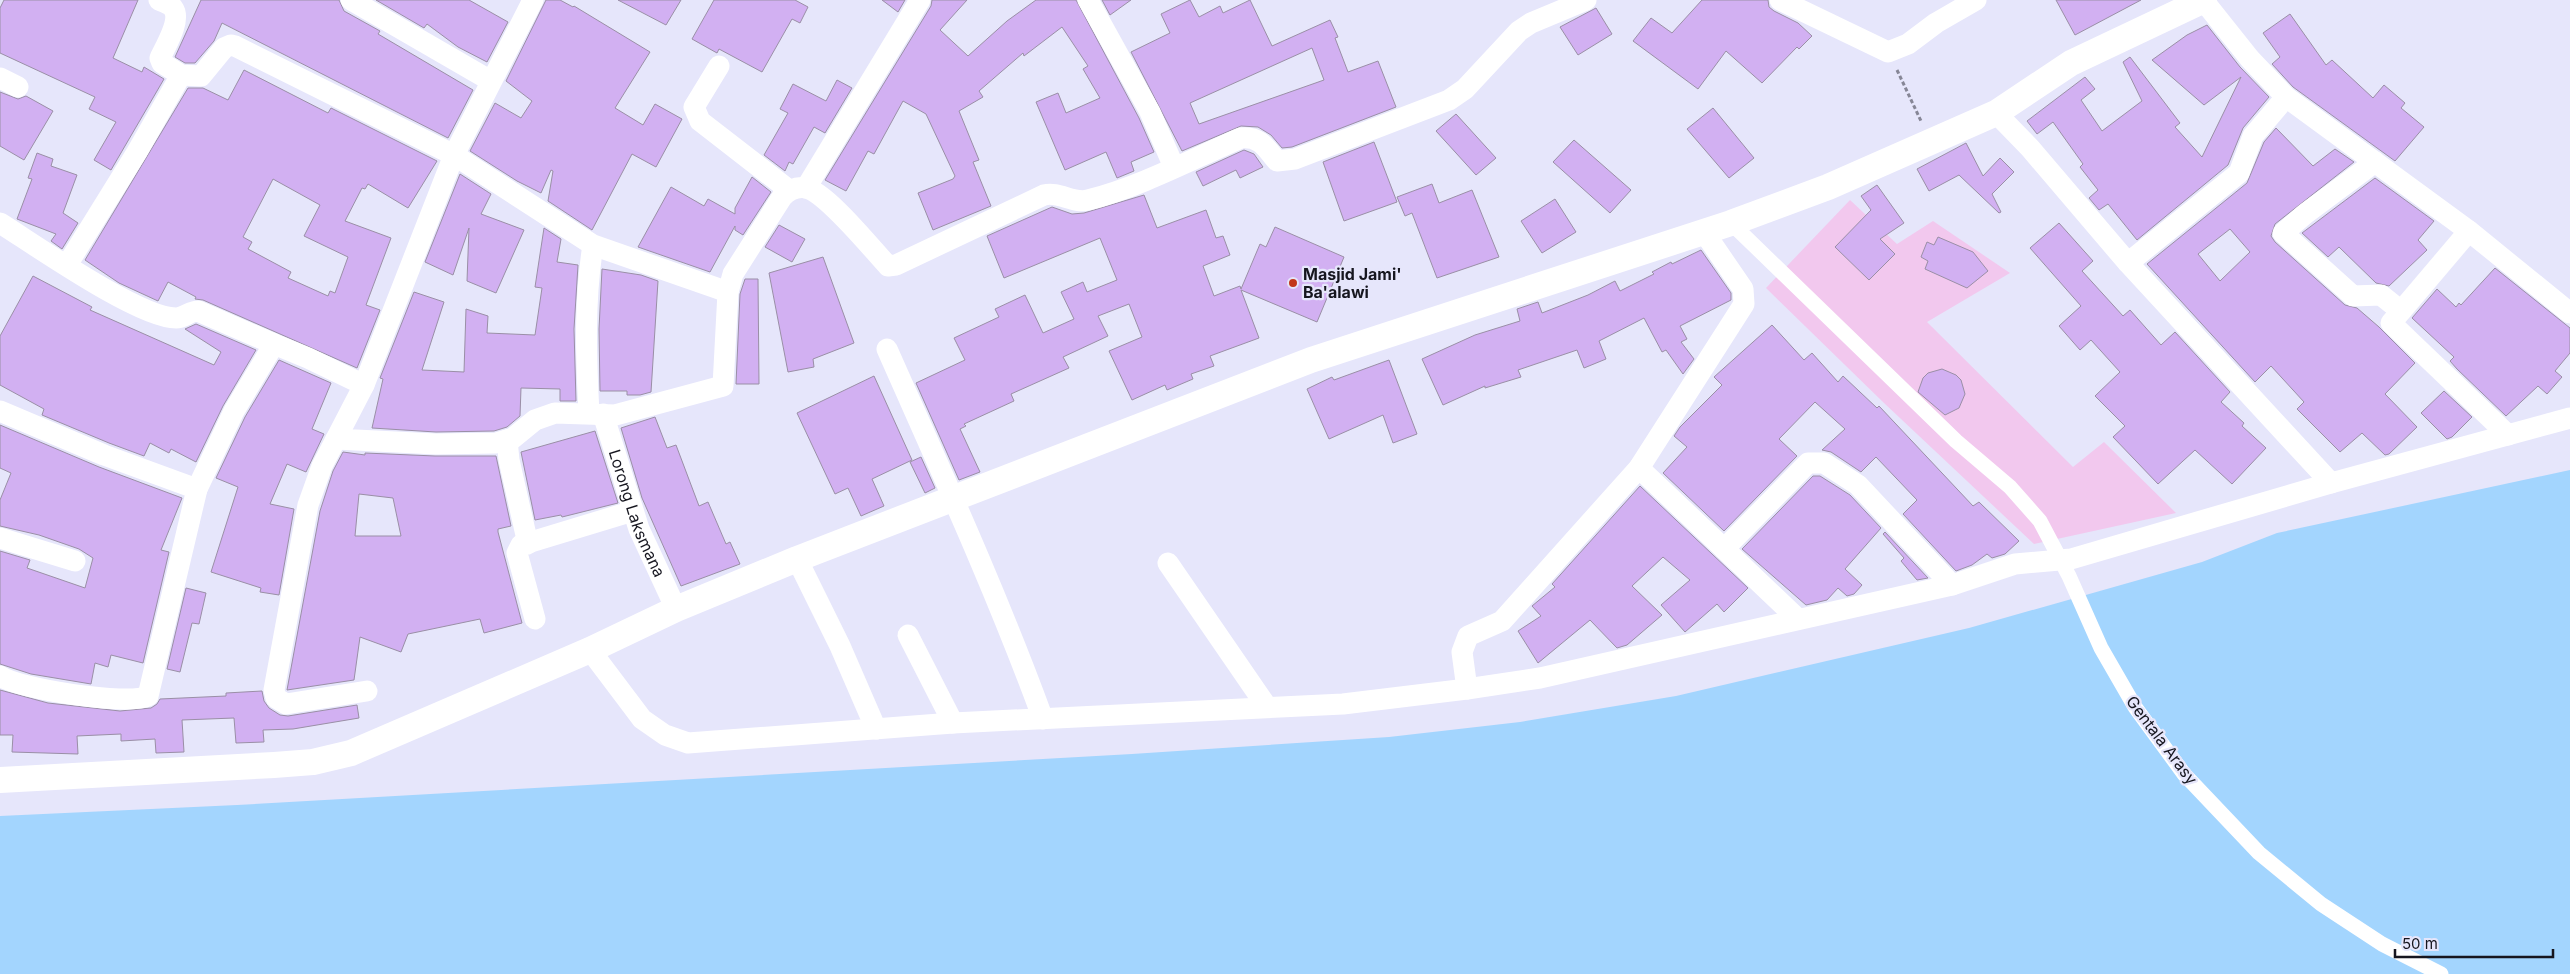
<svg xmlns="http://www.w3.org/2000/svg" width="2570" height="974" font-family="Inter,sans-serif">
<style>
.green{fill:#f2c8ee}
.water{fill:#a3d5fe}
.building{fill:#d2b0f2;stroke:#9a8fa6;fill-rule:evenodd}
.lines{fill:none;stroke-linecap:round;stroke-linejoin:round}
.path{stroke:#868696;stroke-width:3;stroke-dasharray:4 2.5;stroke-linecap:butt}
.pedestrian{stroke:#fff;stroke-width:15}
.minor{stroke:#fff;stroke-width:21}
.tertiary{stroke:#fff;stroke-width:26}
.poi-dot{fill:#c2371a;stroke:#e6e6fb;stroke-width:2}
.labels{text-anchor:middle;stroke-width:4.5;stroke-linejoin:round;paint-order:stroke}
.poi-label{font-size:16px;font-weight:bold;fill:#16161f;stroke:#e6e6fb;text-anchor:start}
.street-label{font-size:16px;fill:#16161f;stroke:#e6e6fb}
</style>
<rect width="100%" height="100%" fill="#e6e6fb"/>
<path class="green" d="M 1850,200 L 1897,244 L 1933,221 L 2010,273 L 1927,322 L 2073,467 L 2104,442 L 2176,513 L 2034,544 L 1884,403 L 1766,288 Z"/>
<path class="water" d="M 2570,470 L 2570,974 L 0,974 L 0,816 L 237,805 L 1132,754 L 1389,737 L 1520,722 L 1676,696 L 1969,628 L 2202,562 L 2277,533 Z"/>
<path class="building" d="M 4,0 L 138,0 L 113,58 L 142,72 L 144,67 L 164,79 L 111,170 L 94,160 L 116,122 L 89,109 L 95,97 L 0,53 L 0,8 Z
M 201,0 L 339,0 L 344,11 L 380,31 L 378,34 L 473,90 L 448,138 L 222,23 L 214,41 L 195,63 L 185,63 L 175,57 Z
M 376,0 L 469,0 L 508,22 L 487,62 L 458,47 L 427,24 L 424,28 Z
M 546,0 L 560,0 L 573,7 L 574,6 L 650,52 L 615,108 L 643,125 L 655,104 L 682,119 L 656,167 L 632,154 L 592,230 L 548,201 L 553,171 L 551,170 L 541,193 L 517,181 L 470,151 L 495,103 L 521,118 L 532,101 L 506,81 Z
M 618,0 L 681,0 L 666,25 Z
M 714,0 L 795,0 L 808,7 L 800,23 L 792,19 L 762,72 L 719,49 L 717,53 L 692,39 Z
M 882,0 L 905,0 L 898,12 Z
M 932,0 L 967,0 L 940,30 L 968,56 L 1007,21 L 1036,0 L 1076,0 L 1139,118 L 1154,152 L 1131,162 L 1134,171 L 1117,178 L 1106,152 L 1065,170 L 1036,102 L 1058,93 L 1066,113 L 1100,98 L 1083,69 L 1088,66 L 1062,27 L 1024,56 L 1023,53 L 979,91 L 983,97 L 959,111 L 979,160 L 973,162 L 991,206 L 933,230 L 918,193 L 953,179 L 955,176 L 926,114 L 903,101 L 874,154 L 868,151 L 846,191 L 825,180 L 931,6 Z
M 1102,0 L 1131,0 L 1110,15 Z
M 1190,0 L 1199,17 L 1220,6 L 1223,13 L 1250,0 L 1272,46 L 1330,20 L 1338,37 L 1335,38 L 1348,72 L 1378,61 L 1396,107 L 1292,147 L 1282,148 L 1271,135 L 1258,127 L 1241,126 L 1182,151 L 1131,52 L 1170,33 L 1161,14 ZM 1312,48 L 1324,80 L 1199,124 L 1190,103 Z
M 1702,0 L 1768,0 L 1769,7 L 1774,11 L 1798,23 L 1812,36 L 1799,49 L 1797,47 L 1762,83 L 1726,51 L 1698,89 L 1633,41 L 1651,18 L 1672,33 Z
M 2056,0 L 2141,0 L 2075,35 Z
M 1596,8 L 1612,34 L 1578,55 L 1560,27 Z
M 2290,14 L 2326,65 L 2332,60 L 2373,98 L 2384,85 L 2405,103 L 2401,108 L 2424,127 L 2395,161 L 2293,87 L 2272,64 L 2280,57 L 2263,33 Z
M 2207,25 L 2240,67 L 2269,97 L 2243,128 L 2228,165 L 2137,240 L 2108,204 L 2099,210 L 2089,198 L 2098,190 L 2080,167 L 2083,164 L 2053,122 L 2037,134 L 2027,121 L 2085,77 L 2095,89 L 2081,100 L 2102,131 L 2142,101 L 2123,62 L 2130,57 L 2180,123 L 2175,127 L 2202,157 L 2241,77 L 2204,105 L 2152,60 L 2187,35 Z
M 244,70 L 328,113 L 331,108 L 437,161 L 408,208 L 368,184 L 365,189 L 362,188 L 345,221 L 391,238 L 366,305 L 380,310 L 357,368 L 203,300 L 195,299 L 196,297 L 168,282 L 158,301 L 119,283 L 85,260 L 188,88 L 203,88 L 228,100 ZM 273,179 L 320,205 L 304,236 L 348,257 L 335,293 L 330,291 L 328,296 L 288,278 L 291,272 L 248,249 L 252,242 L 243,237 Z
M 837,80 L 852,88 L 825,133 L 814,127 L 793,164 L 789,162 L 785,171 L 764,155 L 788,113 L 780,109 L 793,84 L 826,101 Z
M 0,92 L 18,99 L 26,96 L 53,111 L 24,160 L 0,146 Z
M 1713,108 L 1754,158 L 1729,178 L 1687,129 Z
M 1456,114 L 1496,158 L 1476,175 L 1436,131 Z
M 2276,128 L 2313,166 L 2335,149 L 2354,162 L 2275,224 L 2271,236 L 2275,242 L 2345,305 L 2357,308 L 2379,327 L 2415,363 L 2385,394 L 2417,427 L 2389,454 L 2385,455 L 2362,433 L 2340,452 L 2297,409 L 2304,402 L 2271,366 L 2255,382 L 2147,264 L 2247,183 L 2264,142 ZM 2230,229 L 2250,252 L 2220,281 L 2198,254 Z
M 1574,140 L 1631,190 L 1610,213 L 1553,162 Z
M 1374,142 L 1397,202 L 1344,221 L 1323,162 Z
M 1966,143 L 1983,176 L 2000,158 L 2014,172 L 1992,194 L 2001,212 L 1999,213 L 1959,175 L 1929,191 L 1917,169 Z
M 1244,150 L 1254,154 L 1263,167 L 1240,178 L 1236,170 L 1203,186 L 1196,172 Z
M 37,153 L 53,159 L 51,166 L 77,175 L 63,213 L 78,223 L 62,249 L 51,241 L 56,234 L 17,219 L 32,179 L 28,178 Z
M 460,174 L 491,194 L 481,214 L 524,230 L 496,293 L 467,281 L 469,228 L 453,275 L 425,262 Z
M 752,177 L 771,192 L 743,235 L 735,230 L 735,226 L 710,272 L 638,247 L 671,187 L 704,206 L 708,199 L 735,214 L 735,208 Z
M 2375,178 L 2434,221 L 2418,240 L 2427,250 L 2389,286 L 2376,283 L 2339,247 L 2328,257 L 2302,233 Z
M 1432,184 L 1439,203 L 1472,190 L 1499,257 L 1437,278 L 1412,213 L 1405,216 L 1397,197 Z
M 1877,185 L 1904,223 L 1880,239 L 1895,254 L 1869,280 L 1835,247 L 1871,210 L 1861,196 Z
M 1144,195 L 1157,228 L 1206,210 L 1216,238 L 1223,236 L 1230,255 L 1203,266 L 1214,296 L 1240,286 L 1241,289 L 1260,244 L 1266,247 L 1275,227 L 1344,257 L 1317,322 L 1241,290 L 1259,338 L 1210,356 L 1214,366 L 1191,374 L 1193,379 L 1167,390 L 1165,385 L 1132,400 L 1109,351 L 1142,337 L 1129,304 L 1098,316 L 1108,336 L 1063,357 L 1069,368 L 1011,394 L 1014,401 L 964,424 L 966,426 L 960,429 L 980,472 L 959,480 L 916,383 L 965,360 L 954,338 L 999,317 L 995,309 L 1025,295 L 1043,333 L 1074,319 L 1061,292 L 1083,282 L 1087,292 L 1117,280 L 1100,238 L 1004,278 L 987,236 L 1052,207 L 1072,214 L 1084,213 Z
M 1555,199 L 1576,232 L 1542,253 L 1521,221 Z
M 2059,223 L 2093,261 L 2082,271 L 2123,316 L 2130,310 L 2161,345 L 2175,332 L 2230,392 L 2221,402 L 2244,423 L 2242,426 L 2266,448 L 2232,484 L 2195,450 L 2158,484 L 2113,437 L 2125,426 L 2095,396 L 2120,372 L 2091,340 L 2080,350 L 2059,326 L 2081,306 L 2030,248 Z
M 779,225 L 805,239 L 792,262 L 765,247 Z
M 544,228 L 561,239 L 557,262 L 578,265 L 574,329 L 576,401 L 560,401 L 560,389 L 521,388 L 520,416 L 507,427 L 494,431 L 436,432 L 372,428 L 383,379 L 380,378 L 414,292 L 444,302 L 422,370 L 464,372 L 466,309 L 488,316 L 487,333 L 535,335 L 542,288 L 535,287 Z
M 1938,237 L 1973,252 L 1988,271 L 1967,288 L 1925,269 L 1928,261 L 1921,257 L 1927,242 L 1934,245 Z
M 1701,250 L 1731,293 L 1731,300 L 1680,326 L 1687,339 L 1681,342 L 1694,359 L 1683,374 L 1666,350 L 1662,352 L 1644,318 L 1599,341 L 1606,359 L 1584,368 L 1577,350 L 1518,370 L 1521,377 L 1485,388 L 1485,386 L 1443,405 L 1422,359 L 1475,335 L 1520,321 L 1517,309 L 1538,302 L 1542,313 L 1588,295 L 1615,281 L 1620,291 L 1654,274 L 1652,272 L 1671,262 L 1672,264 Z
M 823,257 L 854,343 L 813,359 L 814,367 L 788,372 L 769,273 Z
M 2495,268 L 2570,328 L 2570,353 L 2555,371 L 2562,377 L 2547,394 L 2538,386 L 2506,416 L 2457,369 L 2450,361 L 2454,357 L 2412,318 L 2437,289 L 2456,307 L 2459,303 L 2461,305 Z
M 602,269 L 641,275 L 658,281 L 651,392 L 640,395 L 627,395 L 627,391 L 600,391 L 599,329 Z
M 33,276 L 92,307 L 90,310 L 214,365 L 221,352 L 185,329 L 196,324 L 256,350 L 223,406 L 196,462 L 171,449 L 169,453 L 150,443 L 144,456 L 109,443 L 42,415 L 44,409 L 0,385 L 0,336 Z
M 745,279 L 758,279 L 759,384 L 736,384 L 740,294 Z
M 1772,325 L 1804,360 L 1812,353 L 1838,382 L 1843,376 L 1877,408 L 1879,406 L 1973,506 L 1979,502 L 2019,541 L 2005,554 L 1992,558 L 1987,554 L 1972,565 L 1956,571 L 1903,514 L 1917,500 L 1876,457 L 1861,472 L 1831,452 L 1822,450 L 1845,429 L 1815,402 L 1779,439 L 1797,456 L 1724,531 L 1663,473 L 1687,447 L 1674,436 L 1680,427 L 1722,385 L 1714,377 Z
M 279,360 L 331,383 L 312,429 L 324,434 L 306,472 L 287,464 L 270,504 L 294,509 L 279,595 L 260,592 L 261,588 L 211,572 L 238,487 L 216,478 L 245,417 Z
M 1389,360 L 1417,434 L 1393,443 L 1383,415 L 1329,439 L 1307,389 L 1332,377 L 1334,380 Z
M 1942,369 L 1956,375 L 1961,380 L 1965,394 L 1959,408 L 1945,415 L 1918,392 L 1923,378 L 1928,373 Z
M 874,376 L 912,460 L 872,479 L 884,506 L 861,516 L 848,488 L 835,494 L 797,413 Z
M 2444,391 L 2472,417 L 2452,437 L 2447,439 L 2421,413 Z
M 655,417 L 667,448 L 676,445 L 699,506 L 708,502 L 726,544 L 730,542 L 740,564 L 681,586 L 642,498 L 621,428 Z
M 0,425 L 99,467 L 182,498 L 161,550 L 169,552 L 143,663 L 111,655 L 108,667 L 95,663 L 91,684 L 31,674 L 0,664 L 0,551 L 30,560 L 27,568 L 85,588 L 93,558 L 79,549 L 39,535 L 0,526 L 0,500 L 11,473 L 0,468 Z
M 595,431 L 618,503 L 562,517 L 561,515 L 535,520 L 521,452 Z
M 343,452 L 365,455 L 365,453 L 435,456 L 496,456 L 511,526 L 498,529 L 498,532 L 522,623 L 484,633 L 480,619 L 408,634 L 401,652 L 360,637 L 354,680 L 287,690 L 320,511 L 333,471 ZM 359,494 L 393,498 L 401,536 L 355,536 Z
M 921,457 L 935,488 L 925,493 L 910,462 Z
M 1813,476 L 1820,476 L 1850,495 L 1881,528 L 1845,569 L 1862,585 L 1854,594 L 1847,596 L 1838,588 L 1827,600 L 1806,605 L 1742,549 Z
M 1640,486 L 1748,588 L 1724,612 L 1717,604 L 1685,632 L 1661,605 L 1690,580 L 1663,557 L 1632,586 L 1662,615 L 1627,645 L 1617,648 L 1590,620 L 1538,663 L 1518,631 L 1541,616 L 1532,606 L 1555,587 L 1552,584 Z
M 1885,532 L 1928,578 L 1917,580 L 1901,561 L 1904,558 L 1883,534 Z
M 186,588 L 206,593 L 199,624 L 192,623 L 180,672 L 167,669 Z
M 0,690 L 48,703 L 120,711 L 151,708 L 157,704 L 160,699 L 226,696 L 226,693 L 262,691 L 264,701 L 269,708 L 280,715 L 288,716 L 357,705 L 359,718 L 293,729 L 263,730 L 264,742 L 236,743 L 234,718 L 182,720 L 184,752 L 156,753 L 155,739 L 121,741 L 121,734 L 77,736 L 78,754 L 12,752 L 13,735 L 0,735 Z"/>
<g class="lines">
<path class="path" d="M 1897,70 L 1921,121"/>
<path class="pedestrian" d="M 1731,223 L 1956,441 L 2010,487 L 2040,521 L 2069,576 L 2101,648 L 2135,707 L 2184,774 L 2259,853 L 2321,904 L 2382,944 L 2441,974"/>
<g class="minor">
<path d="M 159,0 C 163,2 170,4 173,8 C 182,20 165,47 160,58 L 162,63 L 181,75 L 201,76 L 224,48 L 231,45 L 235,46 L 454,155 L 593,245 L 728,292 L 723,386 L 615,415 L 555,413 L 535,420 L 513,438 L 496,443 L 436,444 L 336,439 L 364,385 L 308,358 L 274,344"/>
<path d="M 351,0 L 491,81"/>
<path d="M 1088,0 L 1150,112 L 1174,167"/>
<path d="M 1780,0 L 1888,52 L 1908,44 L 1936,23 L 1976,0"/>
<path d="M 2203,0 L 2250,59 L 2286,97 L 2469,231 L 2570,313"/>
<path d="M 719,66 L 694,107 L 700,121 L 789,190"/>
<path d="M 0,78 L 18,87"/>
<path d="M 1996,113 L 2030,148 L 2128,263 L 2331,483"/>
<path d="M 2375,162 L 2305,214 L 2283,233 L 2353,296 L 2381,295 L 2401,311"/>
<path d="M 806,188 L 920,0"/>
<path d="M 0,223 C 35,245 139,318 176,318 C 184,318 190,311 198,311 L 274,344 L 234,411 L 197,489"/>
<path d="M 2469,231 L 2391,323 L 2508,435"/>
<path d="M 2128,263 L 2239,173 L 2253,136 L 2286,97"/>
<path d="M 67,265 L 137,152 L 181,75"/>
<path d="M 728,292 L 733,274 L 782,197 C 788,191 796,186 806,188 C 827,193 872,249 888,266 L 896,265 L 1044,195 C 1059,191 1073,204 1088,200 C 1140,187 1192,159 1241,138 C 1260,136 1266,148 1277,161 L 1295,159 L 1449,100 L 1465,89 L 1519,31 L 1531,23 L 1586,0"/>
<path d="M 887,349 C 941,471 997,593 1043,719"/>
<path d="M 364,385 L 454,155 L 533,0"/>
<path d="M 0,411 L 104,455 L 197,489 L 148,696 C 129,706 18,689 0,676"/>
<path d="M 589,413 C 586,357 584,301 593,245"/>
<path id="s1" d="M 603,414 L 639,529 L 676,609"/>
<path d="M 336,439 L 322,466 L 308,505 L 274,690 L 276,698 L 286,704 L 367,691"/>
<path d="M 507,440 L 509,460 L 528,544"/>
<path d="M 1639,468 L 1798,619"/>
<path d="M 0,538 L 75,561"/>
<path d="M 1724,549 L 1808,463 L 1824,463 L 1858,485 L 1952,585"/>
<path d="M 797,559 L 840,646 L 876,729"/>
<path d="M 1168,563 L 1267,707"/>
<path d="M 535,619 L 517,553 L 521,545 L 633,511"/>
<path d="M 908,635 L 953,723"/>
<path d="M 590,650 L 642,719 L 665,735 L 688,743 L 953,723 L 1343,704 L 1467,689 L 1540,678 L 1952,585 L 2015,564 L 2071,559 L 2331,483 L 2570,418"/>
<path d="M 1467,689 L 1462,652 L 1468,636 L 1502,621 L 1639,468 L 1744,304 L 1743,289 L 1704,232"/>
</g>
<path class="tertiary" d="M 0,780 L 274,765 L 313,762 L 351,753 L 590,650 L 676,609 L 797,559 L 1311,360 L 1731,223 L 1828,187 L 1996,113 L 2071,63 L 2204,0"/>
</g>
<circle class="poi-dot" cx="1293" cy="283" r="5"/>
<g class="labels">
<g class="poi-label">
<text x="1303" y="280">Masjid Jami'<tspan x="1303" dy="18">Ba'alawi</tspan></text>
</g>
<g class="street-label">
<text dy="6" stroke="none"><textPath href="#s1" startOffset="105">Lorong Laksmana</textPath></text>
<text transform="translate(2162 740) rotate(53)" y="6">Gentala Arasy</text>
</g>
</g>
<path d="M2395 949v8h158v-8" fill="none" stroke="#16161f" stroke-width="2.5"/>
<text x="2402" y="949" font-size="15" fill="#16161f" stroke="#e6e6fb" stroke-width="4" paint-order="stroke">50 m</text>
</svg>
